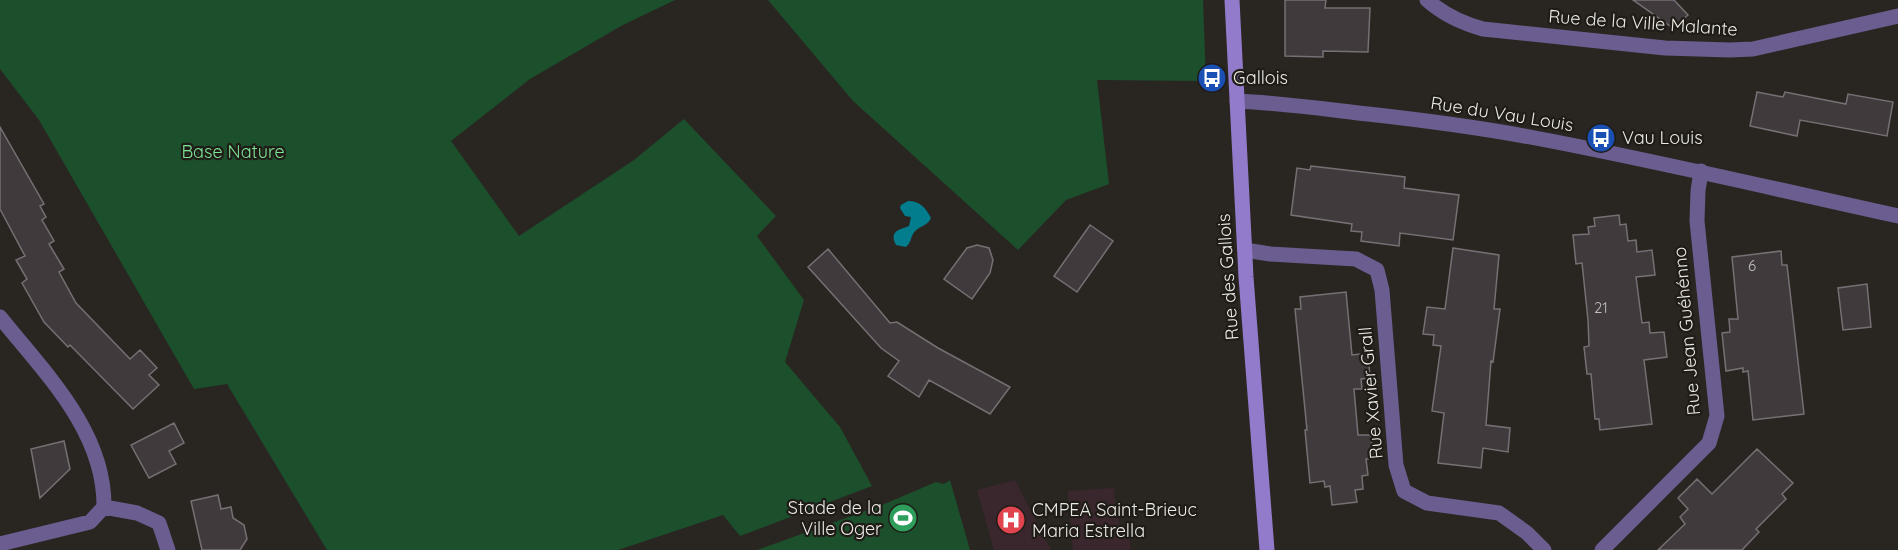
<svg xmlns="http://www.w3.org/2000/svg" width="1898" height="550" font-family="Quicksand,sans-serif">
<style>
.medical{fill:#3a272e}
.green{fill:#1c4f2b}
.water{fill:#027d8d}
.building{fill:#403a3d;stroke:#766f73;stroke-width:1.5}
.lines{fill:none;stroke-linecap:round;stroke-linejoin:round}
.minor{stroke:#6b5d8f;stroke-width:15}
.tertiary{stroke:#6b5d8f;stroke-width:15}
.secondary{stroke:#927bcb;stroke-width:15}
.labels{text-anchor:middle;stroke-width:4.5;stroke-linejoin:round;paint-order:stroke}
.number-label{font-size:15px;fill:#c1bebc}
.street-label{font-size:18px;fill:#eceae6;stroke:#1f1c17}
.poi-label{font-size:18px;fill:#eceae6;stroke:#1f1c17;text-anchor:start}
.park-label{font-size:18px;fill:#7de496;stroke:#1f1c17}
</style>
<rect width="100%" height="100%" fill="#292621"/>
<path class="medical" d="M 1015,480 L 1051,550 L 994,550 L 977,490 Z
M 1114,488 L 1116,514 L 1118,515 L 1120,528 L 1130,538 L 1130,550 L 1073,550 L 1068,491 Z"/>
<path class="green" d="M 0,0 L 675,0 L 621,26 L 530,79 L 451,141 L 519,236 L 634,160 L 684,119 L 776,216 L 757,236 L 804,300 L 785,362 L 840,427 L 872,486 L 740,536 L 723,515 L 618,550 L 327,550 L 227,384 L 194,389 L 39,120 L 0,69 Z
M 768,0 L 1203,0 L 1206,81 L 1097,80 L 1109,184 L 1066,200 L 1018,250 L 853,101 Z
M 950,480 L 970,550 L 757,550 L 882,505 L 936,482 L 944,484 Z"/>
<path class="water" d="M 908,201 C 920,201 926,208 931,218 C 927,227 917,226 913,234 C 910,240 911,242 906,247 L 896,245 C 889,231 899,230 909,226 L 911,217 L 905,216 L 900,208 L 901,205 Z"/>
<path class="building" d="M 1285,0 L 1326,0 L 1325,8 L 1370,8 L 1368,52 L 1323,51 L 1323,57 L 1285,56 Z
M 1633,0 L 1674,0 L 1688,15 L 1673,28 Z
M 1757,92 L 1783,97 L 1785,92 L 1846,104 L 1848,94 L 1893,102 L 1887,136 L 1800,120 L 1797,136 L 1750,126 Z
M 0,127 L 44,204 L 40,206 L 46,217 L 42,220 L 54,241 L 49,244 L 64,269 L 59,272 L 76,303 L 130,359 L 140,350 L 157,368 L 149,375 L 159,385 L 133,409 L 70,345 L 68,347 L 44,322 L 22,283 L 27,279 L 16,260 L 25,256 L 0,209 Z
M 1311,166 L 1405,177 L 1404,188 L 1459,195 L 1453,240 L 1400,233 L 1399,246 L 1361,241 L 1362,232 L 1351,231 L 1352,224 L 1291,215 L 1297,168 L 1310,170 Z
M 1619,215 L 1620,225 L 1626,224 L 1628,241 L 1636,240 L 1637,252 L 1652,250 L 1655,275 L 1636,277 L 1642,323 L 1649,322 L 1650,333 L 1664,332 L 1667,357 L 1644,360 L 1652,424 L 1600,430 L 1599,419 L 1595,419 L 1591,374 L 1587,374 L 1584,347 L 1589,346 L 1588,320 L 1582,263 L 1576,264 L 1573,235 L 1589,234 L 1588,227 L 1595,226 L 1594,218 Z
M 1090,225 L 1113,241 L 1077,292 L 1054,276 Z
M 977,245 L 989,248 L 993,260 L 990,273 L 972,299 L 944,279 L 967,248 Z
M 1453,248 L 1499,255 L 1494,309 L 1500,309 L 1493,362 L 1491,361 L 1486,425 L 1510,428 L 1508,452 L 1483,448 L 1481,468 L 1438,463 L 1444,413 L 1432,411 L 1441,346 L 1433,345 L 1434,335 L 1423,334 L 1427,307 L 1445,309 Z
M 828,249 L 890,323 L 897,322 L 938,348 L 1010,387 L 990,414 L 929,380 L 919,397 L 888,376 L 899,361 L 881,348 L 808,267 Z
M 1781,251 L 1782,265 L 1787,265 L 1804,414 L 1753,420 L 1748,371 L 1743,372 L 1743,368 L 1726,371 L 1722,333 L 1730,332 L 1729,319 L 1738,319 L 1732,257 Z
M 1867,284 L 1871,327 L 1843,330 L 1838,288 Z
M 1346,292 L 1352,355 L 1368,353 L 1370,378 L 1361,379 L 1362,389 L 1354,389 L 1358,435 L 1371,435 L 1373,459 L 1366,459 L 1368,475 L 1362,476 L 1363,489 L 1355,490 L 1357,502 L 1332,505 L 1330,486 L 1325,487 L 1324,481 L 1310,483 L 1305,430 L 1307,430 L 1295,309 L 1301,309 L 1300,297 Z
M 174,423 L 184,443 L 169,451 L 176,464 L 149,478 L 131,445 Z
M 64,441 L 70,469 L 40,498 L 31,449 Z
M 1757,449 L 1793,483 L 1782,494 L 1786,499 L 1756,529 L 1759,532 L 1742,550 L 1658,550 L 1685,524 L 1680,517 L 1688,509 L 1678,498 L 1697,479 L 1712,494 Z
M 218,495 L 221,509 L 231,507 L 233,518 L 244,525 L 247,539 L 240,550 L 202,550 L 191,501 Z"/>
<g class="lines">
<path class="minor" d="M 1427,0 C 1444,15 1461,23 1483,29 L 1665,48 L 1730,50 L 1753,49 L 1898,16
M 1245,250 L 1270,254 L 1356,259 L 1377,270 L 1382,290 L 1396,465 L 1404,491 L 1427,503 L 1499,513 L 1527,533 L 1544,550
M 0,317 C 44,372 105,431 104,507 L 90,522 L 0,544
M 104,507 L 137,513 L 159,523 L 168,550
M 1602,550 L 1709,443 L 1717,416 L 1697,221 L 1698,191 L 1701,171"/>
<path class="tertiary" d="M 1237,101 C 1281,103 1324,109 1368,114 C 1422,120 1476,127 1530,137 C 1653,160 1775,189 1898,216"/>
<path class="secondary" d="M 1232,0 L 1246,277 L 1267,550"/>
</g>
<defs>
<g id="bus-disc" transform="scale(1.5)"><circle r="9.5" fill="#1a4fb4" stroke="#1f1c17"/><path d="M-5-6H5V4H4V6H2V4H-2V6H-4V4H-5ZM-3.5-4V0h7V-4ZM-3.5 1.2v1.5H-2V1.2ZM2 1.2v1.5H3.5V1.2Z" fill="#fff"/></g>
<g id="stadium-disc" transform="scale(1.5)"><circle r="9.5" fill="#2e9e5b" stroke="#1f1c17"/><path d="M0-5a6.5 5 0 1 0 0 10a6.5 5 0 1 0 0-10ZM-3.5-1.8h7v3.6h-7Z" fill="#fff"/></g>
<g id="hospital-disc" transform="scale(1.5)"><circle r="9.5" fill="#e0444e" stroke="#1f1c17"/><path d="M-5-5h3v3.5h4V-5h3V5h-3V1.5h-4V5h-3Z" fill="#fff"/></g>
</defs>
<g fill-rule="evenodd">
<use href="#bus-disc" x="1212" y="78"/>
<use href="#bus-disc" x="1601" y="138"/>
<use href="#stadium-disc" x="903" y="518"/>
<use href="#hospital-disc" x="1011" y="520"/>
</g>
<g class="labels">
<g class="number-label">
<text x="1752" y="271">6</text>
<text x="1601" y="313">21</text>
</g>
<g class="street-label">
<text transform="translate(1643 23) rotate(4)" y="6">Rue de la Ville Malante</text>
<text transform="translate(1502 114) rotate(9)" y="6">Rue du Vau Louis</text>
<text transform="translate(1228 277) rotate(-94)" y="6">Rue des Gallois</text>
<text transform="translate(1687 331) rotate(-95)" y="6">Rue Jean Guéhénno</text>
<text transform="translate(1371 393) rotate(-95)" y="6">Rue Xavier Grall</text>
</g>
<g class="poi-label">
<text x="1233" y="84">Gallois</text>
<text x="1622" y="144">Vau Louis</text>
<text x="882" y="514" text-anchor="end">Stade de la<tspan x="882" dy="21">Ville Oger</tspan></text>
<text x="1032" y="516">CMPEA Saint-Brieuc<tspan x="1032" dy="21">Maria Estrella</tspan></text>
</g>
<g class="park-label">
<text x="233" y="158">Base Nature</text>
</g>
</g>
</svg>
